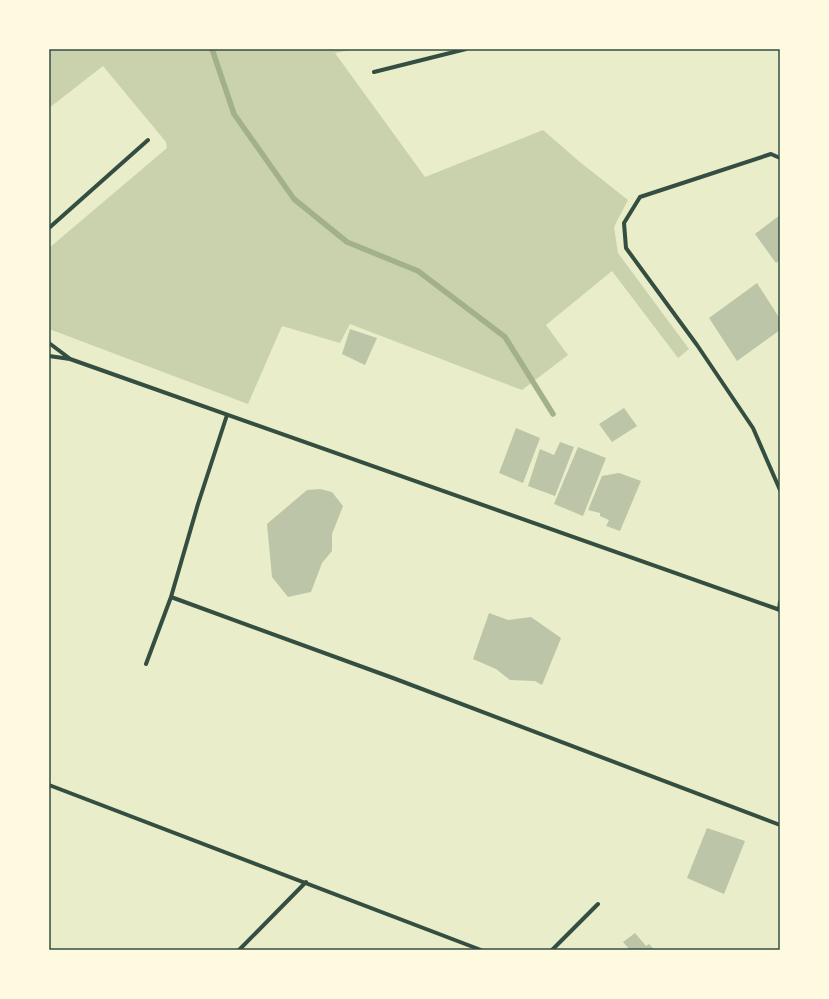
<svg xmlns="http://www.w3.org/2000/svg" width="829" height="999" font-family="'Source Sans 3',sans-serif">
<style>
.green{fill:#cad2ad}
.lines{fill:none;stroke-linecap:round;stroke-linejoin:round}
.stream{stroke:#a3b18a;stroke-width:5.5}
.building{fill:#bcc5a7}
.minor{stroke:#344e41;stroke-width:4}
.neatline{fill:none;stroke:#344e41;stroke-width:1.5}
</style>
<rect width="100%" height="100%" fill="#e9edc9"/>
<path class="green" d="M 49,49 L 356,49 L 335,53 L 425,177 L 543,130 L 581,163 L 628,200 L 614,227 L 618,253 L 689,349 L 678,358 L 612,271 L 546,325 L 568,355 L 522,390 L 350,324 L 340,343 L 282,326 L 248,404 L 49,329 L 49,248 L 167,148 L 166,142 L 103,66 L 49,108 Z"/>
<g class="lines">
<path class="stream" d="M 212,49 L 234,114 L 294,199 L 347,242 L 418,271 L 505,337 L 553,414"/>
</g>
<path class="building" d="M 780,215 L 780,260 L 776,263 L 755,234 Z
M 757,283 L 780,319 L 780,330 L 737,361 L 709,318 Z
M 350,329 L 377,338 L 365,365 L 342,354 Z
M 624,408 L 637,426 L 612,442 L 599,424 Z
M 516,428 L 540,438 L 523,483 L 499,473 Z
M 560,442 L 574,447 L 555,496 L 528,486 L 540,449 L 554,455 Z
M 578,447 L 606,458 L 583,516 L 554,504 Z
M 619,473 L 641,481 L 620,531 L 606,526 L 609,520 L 600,516 L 600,513 L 588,510 L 602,476 Z
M 320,489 L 332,492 L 343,506 L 332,534 L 332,551 L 322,563 L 311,592 L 288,597 L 272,577 L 267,524 L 307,490 Z
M 489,613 L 508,620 L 531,617 L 561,638 L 542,685 L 535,681 L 510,680 L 496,669 L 473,659 Z
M 707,828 L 745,841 L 724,894 L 687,878 Z
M 635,933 L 646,946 L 649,944 L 655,950 L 630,950 L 623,942 Z"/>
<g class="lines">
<path class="minor" d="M 374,72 L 466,49
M 780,158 L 771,154 L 640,197 L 624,223 L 626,248 L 697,345 L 753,428 L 780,490
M 49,228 L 148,140
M 49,343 L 69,358
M 49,356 L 70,359 L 780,610
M 171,597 L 393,678 L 780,825
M 779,610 L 780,602
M 146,664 L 171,597 L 198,504 L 227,415
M 49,785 L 481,950
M 239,950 L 306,882
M 552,950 L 598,904"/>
</g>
<rect width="829" height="999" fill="none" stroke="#fefae0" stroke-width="100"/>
<rect x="50" y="50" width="729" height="899" class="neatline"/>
</svg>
